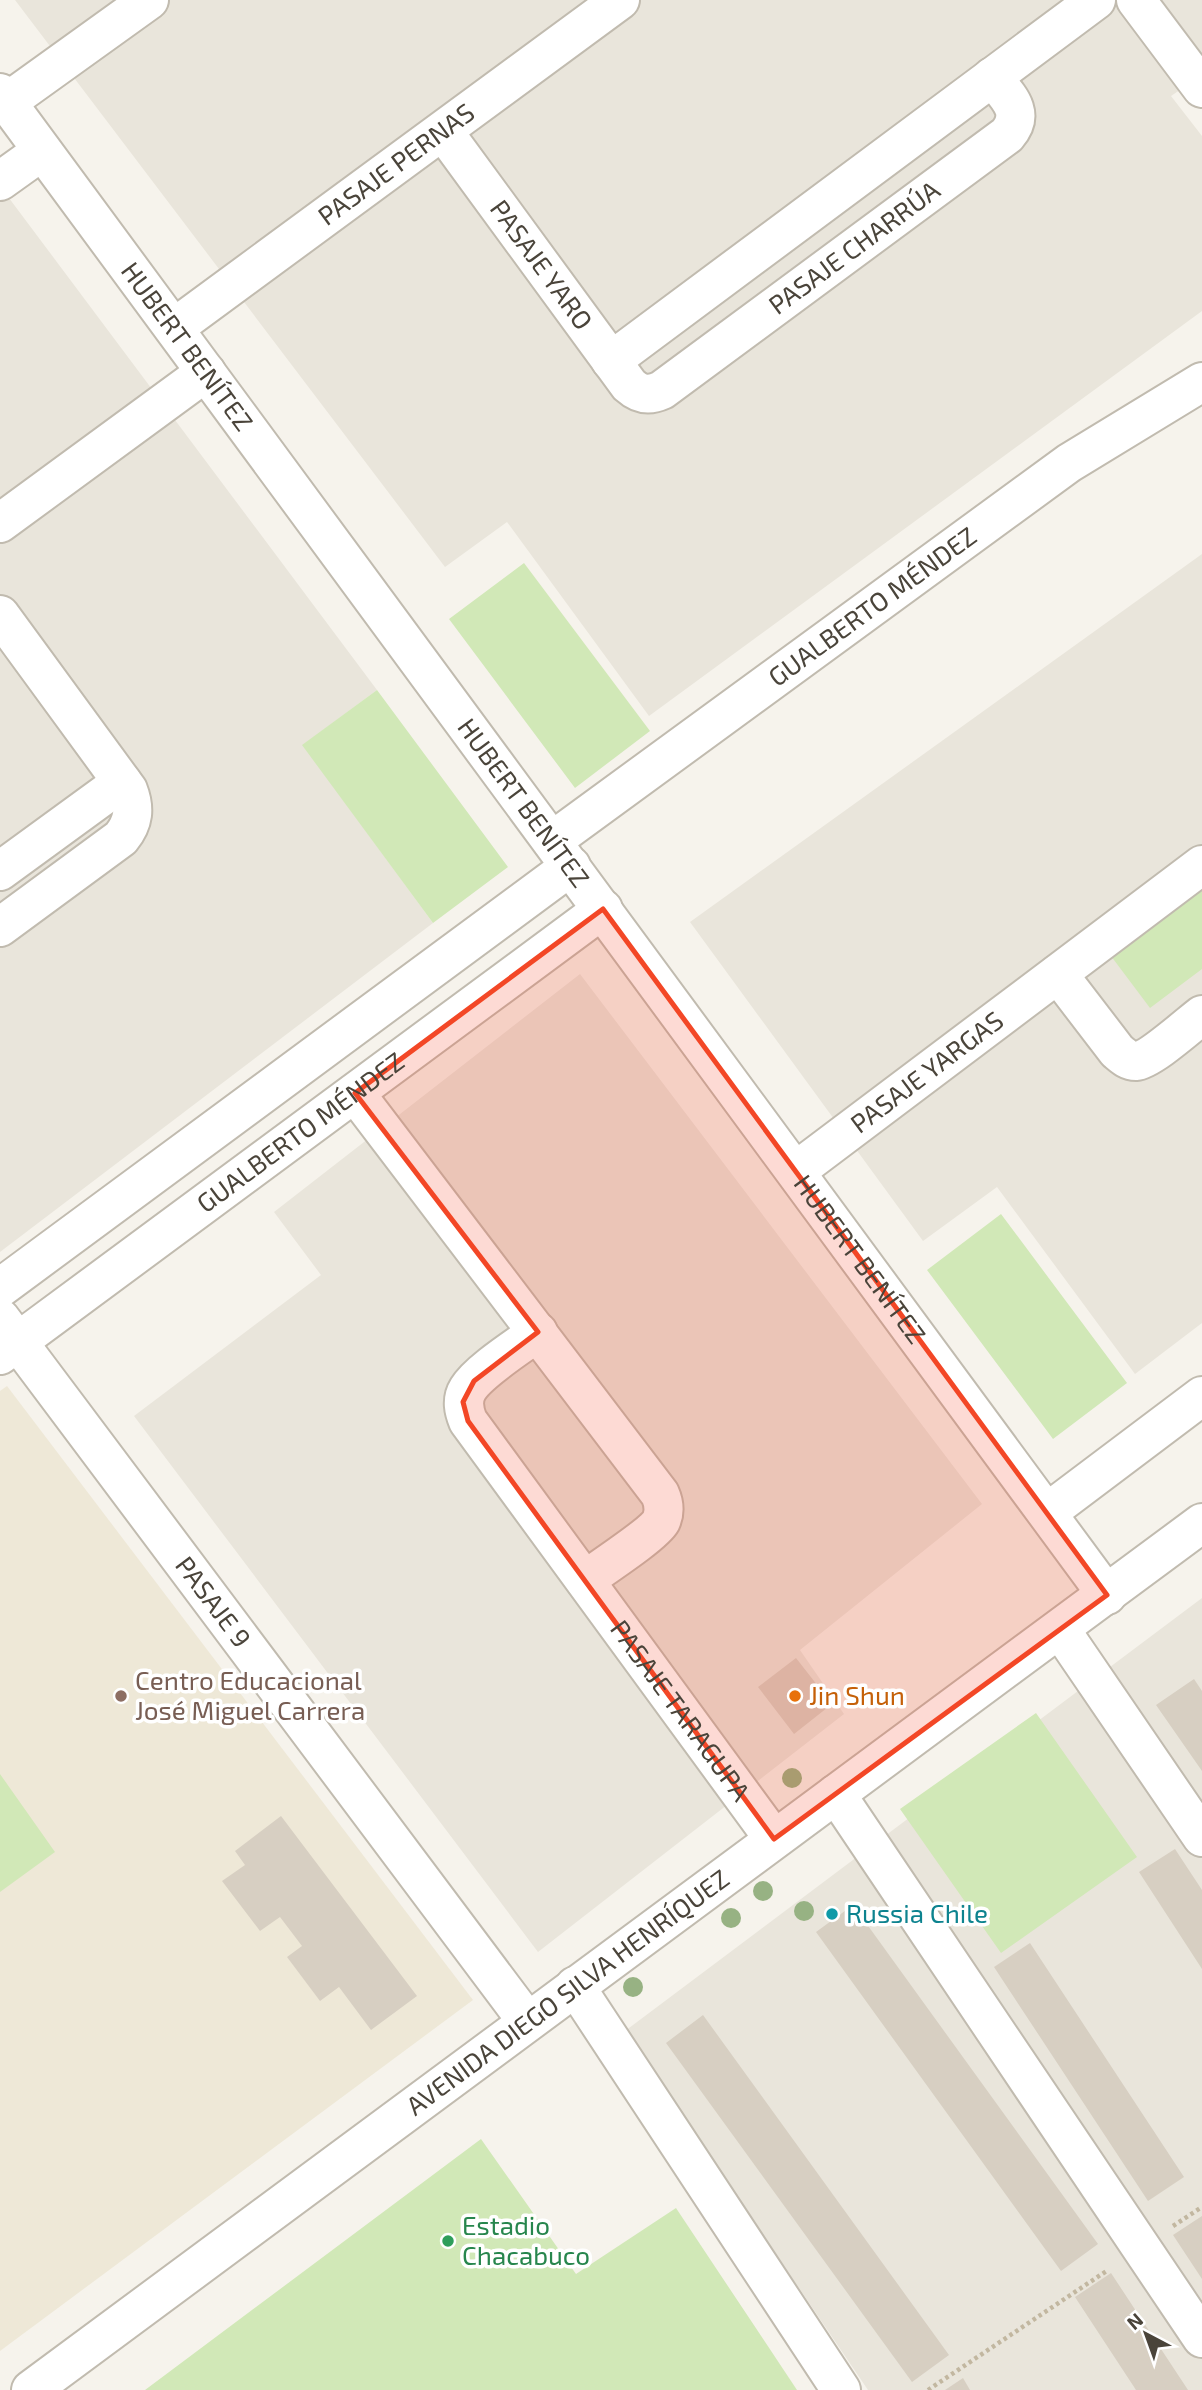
<svg xmlns="http://www.w3.org/2000/svg" width="1202" height="2390" font-family="'Exo 2',sans-serif">
<style>
.residential{fill:#e9e5db}
.education{fill:#eee8d7}
.green{fill:#d1e8b7}
.building{fill:#d7cfc2}
.lines{fill:none;stroke-linecap:round;stroke-linejoin:round}
.minor-casing{stroke:#c1bbaf;stroke-width:42}
.path{stroke:#c2b7a0;stroke-width:4.5;stroke-dasharray:3.5 3.5;stroke-linecap:butt}
.minor{stroke:#fff;stroke-width:38}
.tree{fill:#97b283}
.marked{fill:#f34726;fill-opacity:0.2;stroke:#f34726;stroke-width:5;stroke-linejoin:round}
.education-dot{fill:#8d6e63;stroke:#fff;stroke-width:2.5}
.food-dot{fill:#e8710a;stroke:#fff;stroke-width:2.5}
.culture-dot{fill:#0f9aa8;stroke:#fff;stroke-width:2.5}
.leisure-dot{fill:#2e9e5b;stroke:#fff;stroke-width:2.5}
.labels{text-anchor:middle;stroke-width:7;stroke-linejoin:round;paint-order:stroke}
.street-label{font-size:26px;fill:#4a443a;stroke:#fff}
.education-label{font-size:26px;fill:#785e54;stroke:#fff;text-anchor:start}
.food-label{font-size:26px;fill:#c56008;stroke:#fff;text-anchor:start}
.culture-label{font-size:26px;fill:#0d838f;stroke:#fff;text-anchor:start}
.leisure-label{font-size:26px;fill:#27864d;stroke:#fff;text-anchor:start}
</style>
<rect width="100%" height="100%" fill="#f6f3ec"/>
<path class="residential" d="M 15,0 L 1202,0 L 1202,75 L 1171,96 L 1202,136 L 1202,311 L 649,716 L 507,522 L 445,567 Z
M 0,186 L 377,690 L 303,745 L 433,923 L 0,1252 Z
M 1202,554 L 1202,1323 L 1135,1374 L 997,1187 L 923,1241 L 690,922 Z
M 580,974 L 982,1504 L 800,1650 L 844,1714 L 538,1952 L 134,1416 L 321,1275 L 274,1212 Z
M 1202,1598 L 1202,2390 L 868,2390 L 625,2031 Z"/>
<path class="education" d="M 7,1386 L 473,2000 L 0,2351 L 0,1391 Z"/>
<path class="green" d="M 524,563 L 650,731 L 575,788 L 449,619 Z
M 377,690 L 508,867 L 433,923 L 302,745 Z
M 1202,889 L 1202,969 L 1150,1008 L 1111,956 Z
M 1001,1214 L 1127,1383 L 1053,1439 L 927,1270 Z
M 1036,1713 L 1137,1857 L 1001,1953 L 900,1809 Z
M 0,1774 L 55,1852 L 0,1892 Z
M 481,2139 L 576,2274 L 676,2208 L 797,2390 L 145,2390 Z"/>
<path class="building" d="M 796,1658 L 832,1704 L 794,1734 L 758,1687 Z
M 1194,1679 L 1202,1691 L 1202,1771 L 1156,1705 Z
M 281,1816 L 417,1996 L 371,2030 L 339,1987 L 320,2001 L 287,1957 L 302,1946 L 280,1917 L 260,1931 L 222,1881 L 245,1865 L 235,1851 Z
M 1175,1849 L 1202,1890 L 1202,1969 L 1139,1872 Z
M 853,1905 L 1098,2244 L 1061,2271 L 816,1932 Z
M 1030,1943 L 1184,2177 L 1148,2201 L 994,1967 Z
M 703,2015 L 949,2355 L 912,2382 L 666,2043 Z
M 1202,2216 L 1202,2279 L 1173,2235 Z
M 1111,2273 L 1188,2390 L 1136,2390 L 1075,2297 Z
M 963,2378 L 970,2390 L 945,2390 Z"/>
<g class="lines">
<g class="minor-casing">
<g id="minor">
<path d="M 1136,0 L 1202,88"/>
<path id="s1" d="M 0,93 L 1107,1595"/>
<path d="M 7,102 L 149,0"/>
<path id="s2" d="M 443,131 L 629,385 C 640,395 649,396 662,390 L 1007,135 C 1027,112 1007,96 992,77"/>
<path d="M 0,181 L 42,151"/>
<path id="s3" d="M 174,328 L 620,0"/>
<path d="M 611,361 L 1096,0"/>
<path d="M 0,523 L 206,372"/>
<path d="M 0,615 L 128,790 C 135,808 134,822 121,838 L 0,927"/>
<path id="s4" d="M 552,841 L 1069,463 L 1202,382"/>
<path d="M 0,871 L 122,782"/>
<path d="M 1058,974 L 1117,1051 C 1123,1056 1128,1061 1136,1061 C 1150,1060 1189,1025 1202,1015"/>
<path d="M 355,1093 L 660,1494 C 664,1503 665,1512 661,1521 C 654,1534 600,1569 585,1580"/>
<path id="s5" d="M 796,1171 L 1202,865"/>
<path d="M 0,1288 L 571,866"/>
<path id="s6" d="M 0,1318 L 527,2021"/>
<path id="s7" d="M 538,1332 C 519,1346 479,1371 468,1389 C 461,1400 464,1411 468,1421 L 774,1839"/>
<path id="s8" d="M 0,1355 L 603,909"/>
<path d="M 1048,1512 L 1202,1396"/>
<path d="M 1060,1629 L 1202,1837"/>
<path d="M 836,1794 L 1202,2338"/>
<path d="M 575,1986 L 841,2390"/>
<path id="s9" d="M 31,2390 L 1202,1523"/>
</g>
</g>
<path class="path" d="M 1173,2226 L 1202,2207
M 928,2390 L 1108,2270"/>
<use href="#minor" class="minor"/>
</g>
<g class="tree">
<circle cx="792" cy="1778" r="10"/>
<circle cx="763" cy="1891" r="10"/>
<circle cx="804" cy="1911" r="10"/>
<circle cx="731" cy="1918" r="10"/>
<circle cx="633" cy="1987" r="10"/>
</g>
<path class="marked" d="M 603,909 L 1107,1595 L 774,1839 L 468,1421 L 463,1402 L 474,1381 L 538,1332 L 355,1093 Z"/>
<circle class="education-dot" cx="121" cy="1696" r="7"/>
<circle class="food-dot" cx="795" cy="1696" r="7"/>
<circle class="culture-dot" cx="832" cy="1914" r="7"/>
<circle class="leisure-dot" cx="448" cy="2241" r="7"/>
<g class="labels">
<g class="street-label">
<text dy="9" stroke="none"><textPath href="#s3" startOffset="276">PASAJE PERNAS</textPath></text>
<text dy="9" stroke="none"><textPath href="#s2" startOffset="590">PASAJE CHARRÚA</textPath></text>
<text dy="9" stroke="none"><textPath href="#s2" startOffset="166">PASAJE YARO</textPath></text>
<text dy="9" stroke="none"><textPath href="#s1" startOffset="315">HUBERT BENÍTEZ</textPath></text>
<text dy="9" stroke="none"><textPath href="#s4" startOffset="397">GUALBERTO MÉNDEZ</textPath></text>
<text dy="9" stroke="none"><textPath href="#s1" startOffset="882">HUBERT BENÍTEZ</textPath></text>
<text dy="9" stroke="none"><textPath href="#s5" startOffset="164">PASAJE YARGAS</textPath></text>
<text dy="9" stroke="none"><textPath href="#s8" startOffset="374">GUALBERTO MÉNDEZ</textPath></text>
<text dy="9" stroke="none"><textPath href="#s1" startOffset="1449">HUBERT BENÍTEZ</textPath></text>
<text dy="9" stroke="none"><textPath href="#s6" startOffset="355">PASAJE 9</textPath></text>
<text dy="9" stroke="none"><textPath href="#s7" startOffset="483">PASAJE TARAGUPA</textPath></text>
<text dy="9" stroke="none"><textPath href="#s9" startOffset="668">AVENIDA DIEGO SILVA HENRÍQUEZ</textPath></text>
</g>
<g class="education-label">
<text x="135" y="1690">Centro Educacional<tspan x="135" dy="30">José Miguel Carrera</tspan></text>
</g>
<g class="food-label">
<text x="809" y="1705">Jin Shun</text>
</g>
<g class="culture-label">
<text x="846" y="1923">Russia Chile</text>
</g>
<g class="leisure-label">
<text x="462" y="2235">Estadio<tspan x="462" dy="30">Chacabuco</tspan></text>
</g>
</g>
<g transform="translate(1146 2334) rotate(319)" stroke="#ffffff" stroke-width="5" paint-order="stroke">
<path d="M0-5L12 26L0 18L-12 26Z" fill="#4a443a"/>
<text y="-10" font-size="19" font-weight="bold" text-anchor="middle" fill="#4a443a">N</text>
</g>
</svg>
